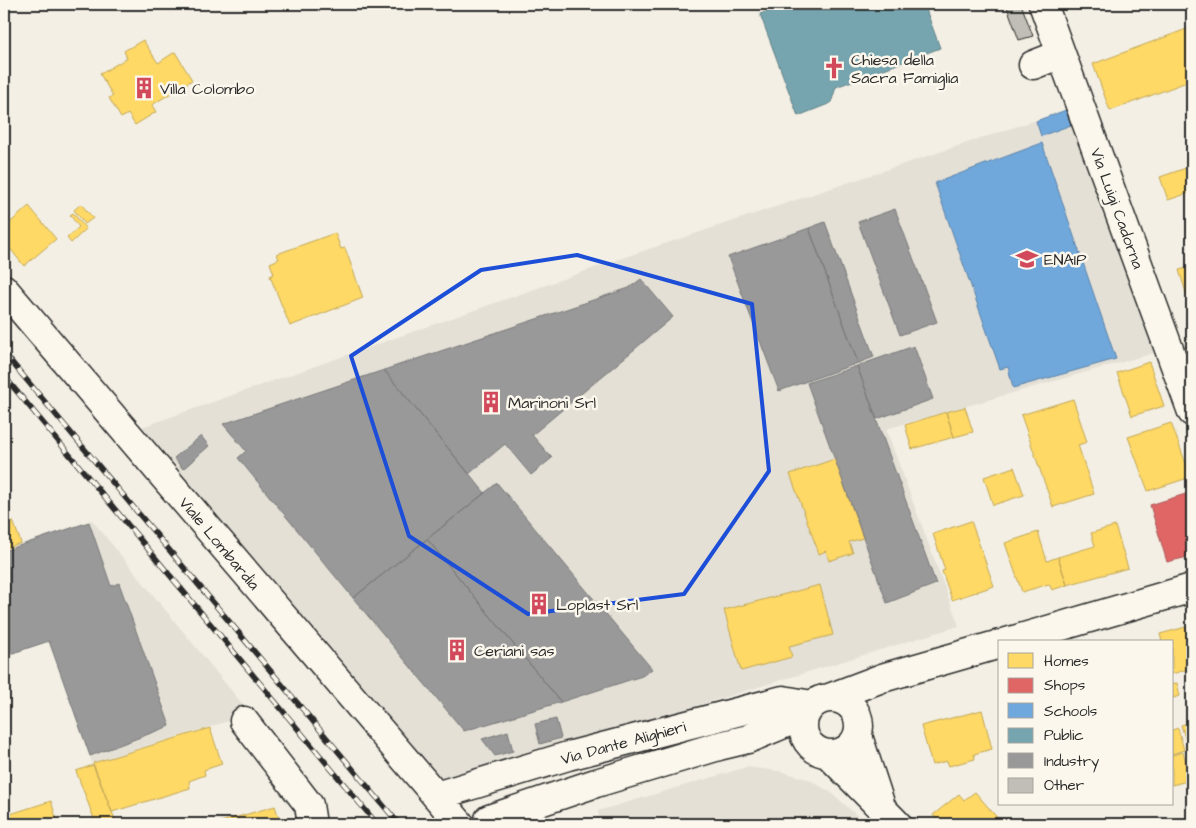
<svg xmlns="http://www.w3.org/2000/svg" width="1196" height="828" font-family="'Architects Daughter',sans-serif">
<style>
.built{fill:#e4e0d6}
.homes{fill:#ffd966;stroke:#bfa554}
.shops{fill:#e06666;stroke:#aa5454}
.schools{fill:#6fa8dc;stroke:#5b82a7}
.public{fill:#76a5af;stroke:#608087}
.industry{fill:#999;stroke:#787878}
.building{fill:#c0beb6;stroke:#2b2b2b}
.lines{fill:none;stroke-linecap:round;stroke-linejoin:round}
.minor-casing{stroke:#2b2b2b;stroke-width:31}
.minor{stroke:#fbf7ec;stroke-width:28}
.rail-casing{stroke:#2b2b2b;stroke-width:5.5}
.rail{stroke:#fbf7ec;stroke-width:4;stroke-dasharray:11;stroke-linecap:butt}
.marked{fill:none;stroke:#1d4ed8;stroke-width:4;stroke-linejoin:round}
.labels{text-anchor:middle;stroke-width:5;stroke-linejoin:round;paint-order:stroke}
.poi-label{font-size:16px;fill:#2b2b2b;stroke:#fbf7ec;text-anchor:start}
.street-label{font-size:16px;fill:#2b2b2b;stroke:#fbf7ec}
</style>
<rect width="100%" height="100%" fill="#f3efe4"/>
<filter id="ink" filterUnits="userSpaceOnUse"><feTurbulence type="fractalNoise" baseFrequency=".02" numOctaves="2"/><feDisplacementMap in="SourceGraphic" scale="10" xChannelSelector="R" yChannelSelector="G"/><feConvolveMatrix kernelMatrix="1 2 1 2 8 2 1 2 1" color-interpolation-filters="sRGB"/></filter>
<g filter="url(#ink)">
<path class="built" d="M 1066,110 L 1154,353 L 886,429 L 959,626 L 440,784 L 142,427 L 634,254 Z
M 92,520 L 248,711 L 232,720 L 92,763 L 49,641 L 4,656 L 4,550 Z
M 747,767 L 779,771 L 808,779 L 832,793 L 866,824 L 579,824 L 599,817 L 598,811 Z"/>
<path class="homes" d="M 1192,27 L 1192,80 L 1110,111 L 1093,64 Z
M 143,40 L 158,63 L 175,52 L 192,80 L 152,105 L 156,112 L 135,125 L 128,114 L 121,118 L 109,98 L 113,96 L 100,74 L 127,58 L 124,51 Z
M 1192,166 L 1192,192 L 1168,200 L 1160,177 Z
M 81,204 L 93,218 L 85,224 L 74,210 Z
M 29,206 L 56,239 L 24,266 L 4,241 L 4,228 Z
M 73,213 L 86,229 L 71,243 L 67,238 L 79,227 L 70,215 Z
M 335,233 L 341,249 L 345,248 L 363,298 L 290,326 L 270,276 L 274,274 L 270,263 L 279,259 L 277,254 Z
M 1192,267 L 1192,312 L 1179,270 Z
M 1149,362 L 1164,406 L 1132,416 L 1117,373 Z
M 1073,399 L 1087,442 L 1078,445 L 1094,494 L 1053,507 L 1021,415 Z
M 965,407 L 973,432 L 954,437 L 946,412 Z
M 946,412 L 954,437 L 912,449 L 905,425 Z
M 1171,423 L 1191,477 L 1148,491 L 1128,437 Z
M 835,459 L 863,538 L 849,542 L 853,553 L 829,561 L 826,551 L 819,554 L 790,474 Z
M 1014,467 L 1024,495 L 993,505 L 984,477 Z
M 13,521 L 21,543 L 4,549 L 4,525 Z
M 971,521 L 994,586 L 952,600 L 942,571 L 945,570 L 933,534 Z
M 1115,526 L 1128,568 L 1067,585 L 1058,557 L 1095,546 L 1091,533 Z
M 1038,532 L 1047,561 L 1058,557 L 1067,585 L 1052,590 L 1049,584 L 1022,592 L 1005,543 Z
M 820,585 L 833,635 L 789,646 L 792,657 L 741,671 L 724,610 Z
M 1186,627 L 1192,644 L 1192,668 L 1172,674 L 1172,642 L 1162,642 L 1160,634 Z
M 1177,683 L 1180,696 L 1173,698 L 1172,684 Z
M 982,710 L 992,749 L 974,754 L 975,759 L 949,766 L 947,761 L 932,765 L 921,726 Z
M 1192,722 L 1192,743 L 1187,745 L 1181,725 Z
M 210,728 L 222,764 L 204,770 L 205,775 L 189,781 L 190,788 L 112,812 L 93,763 Z
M 1178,728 L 1184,750 L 1172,754 L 1172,730 Z
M 1183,752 L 1191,780 L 1172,785 L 1172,755 Z
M 93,765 L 112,812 L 117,824 L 96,824 L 76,771 Z
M 975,792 L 1000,821 L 996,824 L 940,824 L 933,815 L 959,794 L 964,800 Z
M 51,801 L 58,824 L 4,824 L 4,816 Z
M 275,806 L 281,824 L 214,824 Z"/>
<path class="shops" d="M 1192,492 L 1192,556 L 1167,562 L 1150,505 Z"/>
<path class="schools" d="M 1066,110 L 1071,125 L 1041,136 L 1036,121 Z
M 1042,143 L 1116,359 L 1013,388 L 1008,367 L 1000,369 L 935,183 Z"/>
<path class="public" d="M 791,4 L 801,4 L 810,10 L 829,4 L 924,4 L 940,48 L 836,87 L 831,103 L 798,116 L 760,14 Z"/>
<path class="industry" d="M 895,209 L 937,322 L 900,335 L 858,222 Z
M 825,222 L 874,357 L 858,363 L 809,228 Z
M 809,228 L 858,363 L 779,391 L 728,257 Z
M 641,279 L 673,317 L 532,435 L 552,458 L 531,475 L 505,444 L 469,474 L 384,370 L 629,288 Z
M 914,346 L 933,399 L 877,419 L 857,366 Z
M 857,366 L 936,584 L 887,603 L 807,383 Z
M 384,370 L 485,493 L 353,598 L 238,458 L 246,451 L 223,424 Z
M 201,436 L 209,446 L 183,469 L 174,458 Z
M 497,483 L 652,669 L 642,676 L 561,702 L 427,539 Z
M 89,522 L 111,586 L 119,583 L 170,726 L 90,756 L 49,641 L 4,656 L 4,551 Z
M 427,539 L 561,702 L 464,731 L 353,598 Z
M 556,719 L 561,738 L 540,744 L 535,724 Z
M 508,731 L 513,751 L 495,756 L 482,739 Z"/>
<path class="building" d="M 1006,4 L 1021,4 L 1033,36 L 1019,40 Z"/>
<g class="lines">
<g class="minor-casing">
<path id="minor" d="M 1043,4 L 1192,412
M 1033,65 L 1061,54
M 4,289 L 460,824
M 1007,642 L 1192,588
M803 726a28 28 0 1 1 56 0a28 28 0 1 1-56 0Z
M 829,698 L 882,678 L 1000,644
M 244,721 L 309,805 L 312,824
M 858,736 L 880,803
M 829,755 L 897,824
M 436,796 L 568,756 L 783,700 L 812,705
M 489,819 L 596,783 L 719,746 L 748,739 L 805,715"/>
</g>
<use href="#minor" class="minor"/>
<g class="rail-casing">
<path id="rail" d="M 4,353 L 399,824
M 4,376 L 377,824"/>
</g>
<use href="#rail" class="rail"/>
</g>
</g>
<path class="marked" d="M 577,255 L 752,304 L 769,471 L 684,594 L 528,614 L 409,536 L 351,356 L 481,270 Z"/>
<defs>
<g id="church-bare" transform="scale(1.725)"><path d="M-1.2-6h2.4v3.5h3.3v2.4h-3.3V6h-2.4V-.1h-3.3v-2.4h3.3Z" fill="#d1495b" stroke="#fbf7ec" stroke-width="2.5" paint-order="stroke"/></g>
<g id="building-bare" transform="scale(1.725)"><path d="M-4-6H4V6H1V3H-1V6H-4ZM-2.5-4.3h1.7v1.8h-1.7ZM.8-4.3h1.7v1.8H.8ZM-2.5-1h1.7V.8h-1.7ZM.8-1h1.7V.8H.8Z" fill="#d1495b" stroke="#fbf7ec" stroke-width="2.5" paint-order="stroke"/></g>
<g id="school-bare" transform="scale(1.725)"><path d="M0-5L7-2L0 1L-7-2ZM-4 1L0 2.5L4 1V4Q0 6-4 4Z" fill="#d1495b" stroke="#fbf7ec" stroke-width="2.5" paint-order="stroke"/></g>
</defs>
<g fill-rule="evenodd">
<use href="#church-bare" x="834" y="68"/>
<use href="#building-bare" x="144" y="88"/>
<use href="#school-bare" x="1027" y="259"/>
<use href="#building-bare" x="491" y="402"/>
<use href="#building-bare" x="539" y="604"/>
<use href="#building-bare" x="457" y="650"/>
</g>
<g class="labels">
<g class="poi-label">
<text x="851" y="65">Chiesa della<tspan x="851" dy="18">Sacra Famiglia</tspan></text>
<text x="160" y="94">Villa Colombo</text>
<text x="1044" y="265">ENAIP</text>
<text x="508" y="408">Marinoni Srl</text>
<text x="556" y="610">Loplast Srl</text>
<text x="474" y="656">Ceriani sas</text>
</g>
<g class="street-label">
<text transform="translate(1118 208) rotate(70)" y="6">Via Luigi Cadorna</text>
<text transform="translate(220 543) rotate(50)" y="6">Viale Lombardia</text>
<text transform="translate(623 742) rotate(-15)" y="6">Via Dante Alighieri</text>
</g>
</g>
<rect width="1196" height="828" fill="none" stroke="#fbf7ec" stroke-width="20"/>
<rect x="10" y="10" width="1176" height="808" fill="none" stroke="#2b2b2b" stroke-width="2" filter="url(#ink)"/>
<rect x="998" y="640" width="175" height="165" fill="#fbf7ec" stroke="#a8a59f"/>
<rect x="1008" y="653" width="25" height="15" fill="#ffd966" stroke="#a8a59f"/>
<text x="1044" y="666" font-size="15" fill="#2b2b2b">Homes</text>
<rect x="1008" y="678" width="25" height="15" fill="#e06666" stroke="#a8a59f"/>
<text x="1044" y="690" font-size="15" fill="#2b2b2b">Shops</text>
<rect x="1008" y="703" width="25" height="15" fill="#6fa8dc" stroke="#a8a59f"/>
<text x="1044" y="716" font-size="15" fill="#2b2b2b">Schools</text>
<rect x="1008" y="728" width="25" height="15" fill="#76a5af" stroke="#a8a59f"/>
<text x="1044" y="740" font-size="15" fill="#2b2b2b">Public</text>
<rect x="1008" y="753" width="25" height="15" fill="#999999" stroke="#a8a59f"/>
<text x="1044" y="766" font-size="15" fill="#2b2b2b">Industry</text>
<rect x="1008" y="778" width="25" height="15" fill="#c0beb6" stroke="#a8a59f"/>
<text x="1044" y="790" font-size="15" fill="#2b2b2b">Other</text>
</svg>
